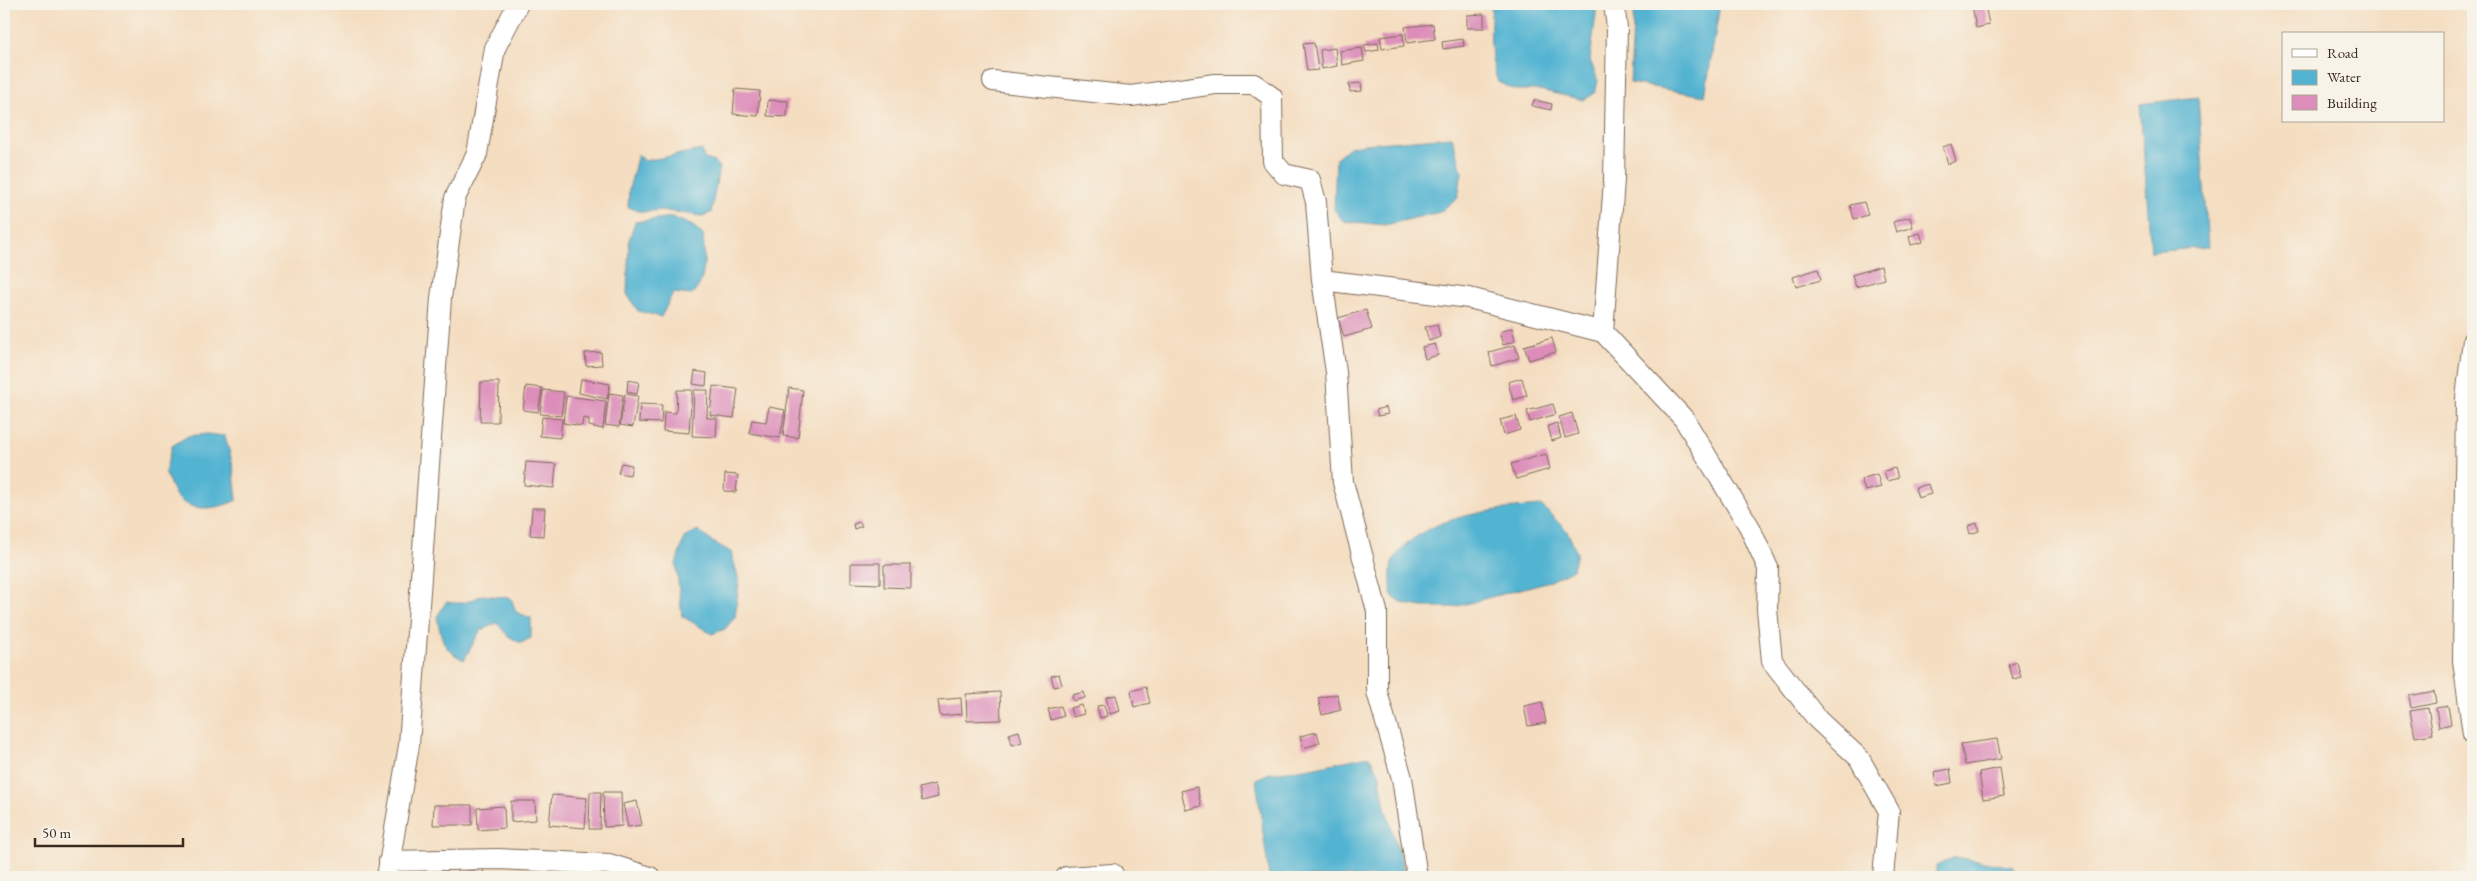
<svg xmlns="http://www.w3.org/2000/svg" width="2477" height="881" font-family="'EB Garamond',serif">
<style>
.water{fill:#53b4d2;stroke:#476f78}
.building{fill:#dc8db9}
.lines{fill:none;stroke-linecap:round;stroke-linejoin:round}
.street-casing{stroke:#7c6957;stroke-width:22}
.street{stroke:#fff;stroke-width:20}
</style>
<rect width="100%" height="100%" fill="#f7f3e8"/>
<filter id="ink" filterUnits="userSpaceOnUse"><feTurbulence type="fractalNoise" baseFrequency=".02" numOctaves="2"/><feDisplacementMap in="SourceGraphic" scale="10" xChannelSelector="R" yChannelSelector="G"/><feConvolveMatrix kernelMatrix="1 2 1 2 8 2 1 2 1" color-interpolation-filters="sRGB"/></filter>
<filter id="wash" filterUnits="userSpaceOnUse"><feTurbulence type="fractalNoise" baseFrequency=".0096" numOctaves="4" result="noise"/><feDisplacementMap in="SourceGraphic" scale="20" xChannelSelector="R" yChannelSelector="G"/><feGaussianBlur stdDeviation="1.12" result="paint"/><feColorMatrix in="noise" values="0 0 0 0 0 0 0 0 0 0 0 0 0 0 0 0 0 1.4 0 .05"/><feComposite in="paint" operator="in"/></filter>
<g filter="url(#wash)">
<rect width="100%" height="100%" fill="#f4ddc0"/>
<path class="water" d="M 1492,4 L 1595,4 L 1596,14 L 1590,60 L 1598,81 L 1595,93 L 1584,100 L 1539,90 L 1515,90 L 1498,82 C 1489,59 1490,29 1492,4 Z
M 1634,4 L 1720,4 L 1705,96 L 1630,83 Z
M 2198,97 L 2208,247 L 2151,252 L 2140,104 Z
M 1452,137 L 1462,172 L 1458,197 L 1440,212 L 1385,225 L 1343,221 L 1334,209 L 1336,158 L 1349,147 L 1364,144 Z
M 702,150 L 704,159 L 713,161 L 719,167 L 711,213 L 702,216 L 661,210 L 642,212 L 628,207 L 629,189 L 638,154 L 645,161 Z
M 672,217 L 693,226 L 703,235 C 704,255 708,282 691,295 L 673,293 L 661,317 L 638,311 L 627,294 L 629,240 L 635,222 Z
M 207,434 L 225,436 L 233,465 L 237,500 C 220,508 196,513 180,500 C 173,495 169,480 165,472 L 172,446 L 188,436 Z
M 1542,506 L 1567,531 L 1577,553 L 1573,569 L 1550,581 L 1454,607 L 1422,607 L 1401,603 L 1391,595 C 1392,586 1389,569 1393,561 C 1420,515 1495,509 1542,506 Z
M 698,530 L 711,541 L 731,552 L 739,581 L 735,617 L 725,629 L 712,634 L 682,616 L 676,564 L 684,538 Z
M 482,595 L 511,598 L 516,612 L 531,618 L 531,638 L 521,643 L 508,636 L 497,623 L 480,631 L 464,660 C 442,649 442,640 437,617 L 446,602 C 461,605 469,602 482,595 Z
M 1369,756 L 1379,773 L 1385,807 L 1404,870 L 1398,877 L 1269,877 L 1256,779 L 1270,773 L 1306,769 Z
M 1955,857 L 2014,867 L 2017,877 L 1936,877 L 1936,866 Z"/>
<g id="blocks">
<path class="building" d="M 1985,4 L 1989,25 L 1976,28 L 1972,5 Z
M 1484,14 L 1484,28 L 1467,28 L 1467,15 Z
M 1433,24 L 1435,39 L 1407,43 L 1405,27 Z
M 1403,34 L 1404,46 L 1382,49 L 1380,37 Z
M 1463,39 L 1464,46 L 1443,49 L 1442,42 Z
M 1314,43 L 1318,70 L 1307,71 L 1303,44 Z
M 1378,43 L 1379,50 L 1366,52 L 1364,45 Z
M 1335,48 L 1337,66 L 1322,69 L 1320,50 Z
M 1362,48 L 1364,61 L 1342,65 L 1340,51 Z
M 1361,83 L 1362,91 L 1350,92 L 1349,84 Z
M 735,89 L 760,91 L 758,116 L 733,114 Z
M 768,100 L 788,101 L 787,117 L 767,116 Z
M 1534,100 L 1552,104 L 1551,110 L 1532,106 Z
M 1951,144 L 1956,161 L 1948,164 L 1943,147 Z
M 1864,202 L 1868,215 L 1854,219 L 1850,205 Z
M 1910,217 L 1913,227 L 1896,232 L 1893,222 Z
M 1920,233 L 1923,242 L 1911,245 L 1909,236 Z
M 1881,266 L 1884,279 L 1856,287 L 1852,275 Z
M 1818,269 L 1821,280 L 1796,287 L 1793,277 Z
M 1366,310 L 1372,329 L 1344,337 L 1338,318 Z
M 1437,324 L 1440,337 L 1429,341 L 1425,327 Z
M 1512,328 L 1515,341 L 1503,345 L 1499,332 Z
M 1552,338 L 1556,352 L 1529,360 L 1524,346 Z
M 1435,344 L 1438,355 L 1425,359 L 1422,347 Z
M 1515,345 L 1519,358 L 1492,366 L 1489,352 Z
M 601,352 L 602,365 L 586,366 L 585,353 Z
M 695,371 L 707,373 L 706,386 L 693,384 Z
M 1522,378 L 1527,396 L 1513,400 L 1508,382 Z
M 581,379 L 610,384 L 607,399 L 579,393 Z
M 628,380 L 639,382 L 637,394 L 627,392 Z
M 481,382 L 499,382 L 498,422 L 480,422 Z
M 526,386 L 542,388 L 538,412 L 523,410 Z
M 713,386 L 738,389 L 734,418 L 710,415 Z
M 789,388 L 803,390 L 798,438 L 783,436 Z
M 543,390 L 564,392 L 561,416 L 540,414 Z
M 677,390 L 692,390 L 689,433 L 663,431 L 664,412 L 676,413 Z
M 694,390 L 708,390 L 707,418 L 717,418 L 716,437 L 692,436 Z
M 609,393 L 623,395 L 619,427 L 605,425 Z
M 625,394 L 638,396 L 633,427 L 620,425 Z
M 566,396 L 606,401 L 603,429 L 589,426 L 589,419 L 583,418 L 582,426 L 563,423 Z
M 640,404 L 662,405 L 661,423 L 639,422 Z
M 1553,404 L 1556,414 L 1530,422 L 1527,411 Z
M 769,407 L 785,410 L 780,438 L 749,433 L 752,420 L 766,422 Z
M 1386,407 L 1388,414 L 1378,416 L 1376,410 Z
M 1572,413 L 1578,434 L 1565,438 L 1559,417 Z
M 1516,416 L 1520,430 L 1504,435 L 1500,420 Z
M 542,417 L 562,419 L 560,438 L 540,436 Z
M 1557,423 L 1561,438 L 1552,441 L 1548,426 Z
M 1546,454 L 1550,469 L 1516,479 L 1511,464 Z
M 526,462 L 556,464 L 554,488 L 524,485 Z
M 621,463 L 632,465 L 630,475 L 618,473 Z
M 1895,468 L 1898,478 L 1887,481 L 1884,471 Z
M 725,474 L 738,475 L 736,492 L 724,491 Z
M 1877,474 L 1881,487 L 1865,491 L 1861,479 Z
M 1928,484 L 1931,494 L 1918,498 L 1915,488 Z
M 532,508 L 545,508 L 543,536 L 530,535 Z
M 860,522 L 862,526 L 854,529 L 853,524 Z
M 1977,523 L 1979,531 L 1970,534 L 1968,526 Z
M 851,563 L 880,563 L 880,584 L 851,583 Z
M 884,565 L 911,565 L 911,588 L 884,587 Z
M 2017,662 L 2021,677 L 2013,679 L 2009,665 Z
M 1059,674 L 1062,685 L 1054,687 L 1051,676 Z
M 1146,687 L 1150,703 L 1134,707 L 1131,691 Z
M 2434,691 L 2436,703 L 2411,708 L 2409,696 Z
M 1000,692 L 1001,720 L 967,721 L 966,694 Z
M 1084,692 L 1085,698 L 1073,701 L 1072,695 Z
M 1337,694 L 1341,710 L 1322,715 L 1318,698 Z
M 1116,695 L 1120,711 L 1110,714 L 1106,697 Z
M 961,698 L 962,714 L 940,716 L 938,700 Z
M 1542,702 L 1546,723 L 1528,726 L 1524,706 Z
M 1082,705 L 1084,714 L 1073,717 L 1070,708 Z
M 1104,705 L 1107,716 L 1100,718 L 1097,706 Z
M 1061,706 L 1064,716 L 1051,720 L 1048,709 Z
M 2448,706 L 2451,724 L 2439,727 L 2436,708 Z
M 2428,708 L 2433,734 L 2415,737 L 2410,711 Z
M 1019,731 L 1022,742 L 1012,745 L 1009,734 Z
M 1317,732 L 1320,743 L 1303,748 L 1300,736 Z
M 1997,739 L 2001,759 L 1965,765 L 1961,744 Z
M 2000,768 L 2004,796 L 1983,799 L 1979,772 Z
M 1950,769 L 1952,783 L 1936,786 L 1934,772 Z
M 935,784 L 938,797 L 922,801 L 919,788 Z
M 1197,787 L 1201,806 L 1186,810 L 1181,791 Z
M 590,792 L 601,792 L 600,829 L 589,829 Z
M 603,792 L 621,792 L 622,826 L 604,827 Z
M 552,795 L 587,798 L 585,828 L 549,825 Z
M 511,801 L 535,801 L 536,820 L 511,822 Z
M 637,801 L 642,825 L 628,827 L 623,804 Z
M 434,805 L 472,805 L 472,825 L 433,825 Z
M 504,806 L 505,828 L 478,830 L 477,808 Z
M 483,869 L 484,877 L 465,877 L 464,872 Z"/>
</g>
</g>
<g filter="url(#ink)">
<use href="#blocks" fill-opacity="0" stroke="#7c6957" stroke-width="1"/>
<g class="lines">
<g class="street-casing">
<path id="street" d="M 993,81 L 1131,96 L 1215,84 L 1254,84 L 1272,97 L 1273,161 L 1284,174 L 1310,180 L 1316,202 L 1322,280 L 1336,372 L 1343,482 L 1377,611 L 1377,692 L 1402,778 L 1417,877
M 1322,280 L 1469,298 L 1603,332 L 1684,419 L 1749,526 L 1768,568 L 1767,609 L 1772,661 L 1818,720 L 1859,758 L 1889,811 L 1883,877
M 1603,332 L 1614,180 L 1617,28 L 1614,4
M 2473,340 L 2466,398 L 2463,661 L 2473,734
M 389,861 L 498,859 L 609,864 L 650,877
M 387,877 L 409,745 L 441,298 L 455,198 L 477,154 L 495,48 L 518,4
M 1066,877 L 1113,874"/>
</g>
<use href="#street" class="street"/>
</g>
</g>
<rect width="2477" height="881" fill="none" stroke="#f7f3e8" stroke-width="20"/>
<rect x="2282" y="32" width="162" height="90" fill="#f7f3e8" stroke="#aca397"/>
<rect x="2292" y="49" width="25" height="8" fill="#ffffff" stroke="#aca397"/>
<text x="2327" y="58" font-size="15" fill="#3b2a1e">Road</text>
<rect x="2292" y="70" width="25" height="15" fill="#53b4d2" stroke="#aca397"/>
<text x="2327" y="82" font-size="15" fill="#3b2a1e">Water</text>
<rect x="2292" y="95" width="25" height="15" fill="#dc8db9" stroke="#aca397"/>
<text x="2327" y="108" font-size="15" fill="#3b2a1e">Building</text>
<path d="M35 838v8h148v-8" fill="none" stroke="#3b2a1e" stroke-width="2.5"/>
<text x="42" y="838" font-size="15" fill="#3b2a1e" stroke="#f7f3e8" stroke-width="4" paint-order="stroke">50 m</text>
</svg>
